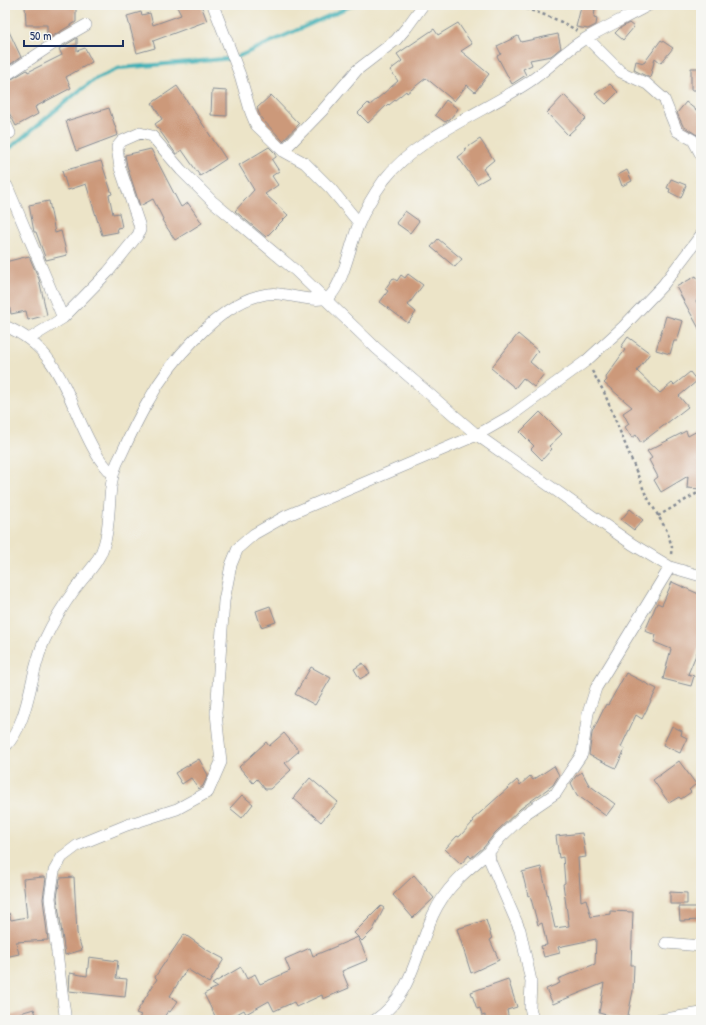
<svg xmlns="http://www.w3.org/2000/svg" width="706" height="1025" font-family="'Patrick Hand',sans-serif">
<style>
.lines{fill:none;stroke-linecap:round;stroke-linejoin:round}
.stream{stroke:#3eafb5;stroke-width:4}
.building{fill:#cc997a}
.minor-casing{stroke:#848a93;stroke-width:12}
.path{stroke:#848a93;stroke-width:2.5;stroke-dasharray:3 3;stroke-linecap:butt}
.minor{stroke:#fff;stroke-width:11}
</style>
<rect width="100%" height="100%" fill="#f6f6f2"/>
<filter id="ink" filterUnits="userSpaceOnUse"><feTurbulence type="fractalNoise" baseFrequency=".025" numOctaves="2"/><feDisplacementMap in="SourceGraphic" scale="8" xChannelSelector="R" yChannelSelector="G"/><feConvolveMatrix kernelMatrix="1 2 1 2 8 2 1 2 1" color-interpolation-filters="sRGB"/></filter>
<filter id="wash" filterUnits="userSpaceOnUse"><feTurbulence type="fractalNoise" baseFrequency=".012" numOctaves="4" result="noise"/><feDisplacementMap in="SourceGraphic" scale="16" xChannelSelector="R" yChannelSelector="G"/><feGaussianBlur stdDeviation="0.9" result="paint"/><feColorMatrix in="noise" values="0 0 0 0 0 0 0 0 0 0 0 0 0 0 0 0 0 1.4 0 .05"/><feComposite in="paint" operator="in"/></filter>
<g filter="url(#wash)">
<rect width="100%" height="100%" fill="#ece4c8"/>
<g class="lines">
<path class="stream" d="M 5,152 L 79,91 L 97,78 L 120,68 L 235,58 L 353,5"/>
</g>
<g id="blocks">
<path class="building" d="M 25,5 L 76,5 L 76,22 L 53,36 L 47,36 L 47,25 L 26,25 Z
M 176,5 L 201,5 L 207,21 L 153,41 L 155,48 L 137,53 L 127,16 L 141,12 L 142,15 L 150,13 L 153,25 L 181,15 Z
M 581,7 L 595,9 L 594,17 L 597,18 L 596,25 L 588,29 L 576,27 Z
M 5,23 L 21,57 L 5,68 Z
M 458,23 L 472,44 L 461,51 L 489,74 L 475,92 L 467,85 L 454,101 L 426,78 L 407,93 L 406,91 L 389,105 L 388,104 L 368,123 L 358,113 L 368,103 L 370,105 L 398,81 L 390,70 L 402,61 L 397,54 L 434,29 L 438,35 Z
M 629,23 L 634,27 L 623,40 L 615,33 L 620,28 Z
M 558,34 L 561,48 L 551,56 L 530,60 L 532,65 L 523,69 L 526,75 L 512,84 L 497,56 L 501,54 L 497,46 L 518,36 L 521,42 Z
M 77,38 L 77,51 L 85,48 L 92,62 L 66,77 L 71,88 L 35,107 L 38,114 L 16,126 L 5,105 L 5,83 L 27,70 L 28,72 L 62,55 L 59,49 Z
M 661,40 L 673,48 L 661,63 L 655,58 L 650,78 L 634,70 L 636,61 L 644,63 Z
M 691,68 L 701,68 L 701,90 L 691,90 Z
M 610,84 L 618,92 L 606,104 L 595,94 Z
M 177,86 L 226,159 L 200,176 L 182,150 L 176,154 L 155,124 L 162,119 L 152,103 Z
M 212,90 L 227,91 L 227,116 L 211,115 Z
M 271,95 L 299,124 L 283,141 L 261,118 L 257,108 Z
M 564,95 L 586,118 L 568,135 L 547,113 Z
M 446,100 L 458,109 L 450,119 L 445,122 L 435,115 Z
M 686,102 L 701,114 L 701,128 L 697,135 L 683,126 L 677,113 Z
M 109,108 L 118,135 L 76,151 L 66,121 Z
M 480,139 L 494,160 L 483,169 L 489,177 L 477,184 L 458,157 L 466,151 L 465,149 Z
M 269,147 L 276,154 L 276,157 L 272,160 L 279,171 L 272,176 L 278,185 L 265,194 L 288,215 L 266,237 L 235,211 L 254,190 L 239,165 Z
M 151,149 L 181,207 L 188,203 L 202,223 L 175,240 L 162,220 L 163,219 L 153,199 L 140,206 L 127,166 L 125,155 Z
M 101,161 L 112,194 L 109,195 L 113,214 L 119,213 L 122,227 L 117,228 L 118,232 L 102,235 L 86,184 L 68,190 L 62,171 Z
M 627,170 L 632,181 L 622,186 L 618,175 Z
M 671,179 L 686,185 L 681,198 L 669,192 L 670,189 L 667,188 Z
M 49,201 L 55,233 L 61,231 L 67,255 L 46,260 L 36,232 L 34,232 L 29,205 Z
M 405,211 L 419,221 L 410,233 L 396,223 Z
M 438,239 L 462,259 L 455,267 L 431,247 Z
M 29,256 L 39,279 L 47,315 L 28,320 L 26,311 L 11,314 L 5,288 L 5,262 Z
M 408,274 L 423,285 L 408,305 L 416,312 L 408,323 L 380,302 L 388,291 L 385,289 L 393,278 L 397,281 L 401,275 L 405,278 Z
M 696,276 L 701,284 L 701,299 L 696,301 L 701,310 L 701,332 L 676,287 Z
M 666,316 L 683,321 L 677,341 L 674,341 L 670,354 L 656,350 Z
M 518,334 L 538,351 L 530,362 L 544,374 L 534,387 L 523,378 L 515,388 L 491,368 Z
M 628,337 L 650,353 L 637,371 L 660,393 L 672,383 L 674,385 L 690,372 L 697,381 L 679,396 L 688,407 L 641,443 L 636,435 L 632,438 L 625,427 L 629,424 L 623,413 L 632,407 L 604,383 L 607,380 L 606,378 L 607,375 L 625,350 L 621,347 Z
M 540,412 L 562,434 L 549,446 L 552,449 L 542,460 L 531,449 L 534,446 L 520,432 Z
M 701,429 L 701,489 L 687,488 L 688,476 L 661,492 L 654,480 L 658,477 L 649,460 L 652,458 L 647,451 L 686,431 L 688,436 Z
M 630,509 L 643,520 L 634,530 L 621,520 Z
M 672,582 L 701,595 L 701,643 L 688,674 L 694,676 L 691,686 L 663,679 L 671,649 L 654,642 L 656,635 L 645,631 L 657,603 L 662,605 Z
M 270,606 L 276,622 L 261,627 L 256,611 Z
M 363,663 L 370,673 L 360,679 L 354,669 Z
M 311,667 L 331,678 L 315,705 L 295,694 Z
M 626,673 L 657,689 L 642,719 L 636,715 L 621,747 L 625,749 L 616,768 L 589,755 L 592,733 L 606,704 L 608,705 Z
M 672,726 L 682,731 L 681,735 L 687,738 L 680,753 L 663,745 Z
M 284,733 L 299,751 L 285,763 L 291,770 L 270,789 L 265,789 L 257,779 L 253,783 L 239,767 L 266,742 L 269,746 Z
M 199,759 L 208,775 L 203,786 L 199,789 L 191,778 L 182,784 L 175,773 Z
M 679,761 L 696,784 L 689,790 L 691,792 L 681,799 L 679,797 L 669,803 L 653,780 Z
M 554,766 L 559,775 L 553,785 L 520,809 L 495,833 L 484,847 L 471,858 L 469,855 L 461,864 L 445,849 L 457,836 L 459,837 L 474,821 L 472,820 L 517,780 L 520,785 L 530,776 L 533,780 Z
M 582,772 L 589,785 L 615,804 L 606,816 L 577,795 L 571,783 L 576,776 Z
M 310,778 L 338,802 L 321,822 L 293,798 Z
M 242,795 L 253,804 L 242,818 L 230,808 Z
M 582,833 L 586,857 L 578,858 L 581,901 L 586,899 L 591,917 L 610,914 L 610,911 L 633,912 L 631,965 L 634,965 L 633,991 L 627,1020 L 599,1013 L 604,983 L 553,1004 L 546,989 L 560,983 L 558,979 L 595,964 L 596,939 L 558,947 L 560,953 L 544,957 L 541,946 L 547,945 L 542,923 L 538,925 L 530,895 L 528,896 L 522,872 L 541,867 L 555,928 L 569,926 L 563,884 L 565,883 L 563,857 L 559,858 L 556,836 Z
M 414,875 L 434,898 L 413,918 L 393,895 Z
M 43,877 L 46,878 L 43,899 L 48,940 L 16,942 L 19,954 L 5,957 L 5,914 L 9,913 L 11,920 L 27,917 L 23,879 Z
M 74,877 L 77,933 L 82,950 L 65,955 L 57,898 L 60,878 Z
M 670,892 L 687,893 L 687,904 L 670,904 Z
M 381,906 L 384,908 L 373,930 L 362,941 L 358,937 L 368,960 L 342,971 L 349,988 L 323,999 L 322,995 L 296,1007 L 294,1002 L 274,1011 L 269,1001 L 246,1014 L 244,1010 L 226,1020 L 217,1020 L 204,994 L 217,987 L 212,984 L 241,967 L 247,979 L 255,974 L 260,984 L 290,971 L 285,959 L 310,948 L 313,956 L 358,937 L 354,933 Z
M 679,907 L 701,907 L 701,920 L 680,921 Z
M 486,920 L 492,939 L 490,940 L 499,960 L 471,973 L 457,929 Z
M 184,934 L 207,950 L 224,959 L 209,983 L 187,969 L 170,996 L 178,1001 L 170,1012 L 168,1011 L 162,1020 L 138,1020 L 141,1015 L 136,1013 L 157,979 L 155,977 Z
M 89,957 L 118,961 L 116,978 L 127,979 L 125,997 L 69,991 L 70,973 L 87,976 Z
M 508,979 L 517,1007 L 507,1010 L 509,1020 L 485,1020 L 485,1015 L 482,1016 L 480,1008 L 477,1009 L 471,992 Z
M 34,1009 L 38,1020 L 7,1020 L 6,1017 Z"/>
</g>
</g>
<g filter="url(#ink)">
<use href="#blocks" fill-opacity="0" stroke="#848a93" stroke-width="1"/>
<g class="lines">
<g class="minor-casing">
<path id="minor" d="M 213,5 L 240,75 L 251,113 L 256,125 L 283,151 L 305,163 L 331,189 L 359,223
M 587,38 L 621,72 L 647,84 L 664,99 L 677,131 L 693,140 L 701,155
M 5,76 L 53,44 L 86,25
M 5,122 L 10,133
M 283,151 L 322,111 L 357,70 L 396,40 L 407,27 L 423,5
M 7,186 L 63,318
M 5,326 C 66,351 68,410 99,458 C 103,464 108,469 113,475
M 29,339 L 63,318 L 108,272 L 138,235 L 140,230 L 139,224 L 120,168 L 117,147 L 122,141 L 140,133 L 152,136 L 181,170 L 212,201 L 296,271 L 376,348 L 477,435 L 632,544 L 670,567 L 701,576
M 5,747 C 31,720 29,673 45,639 C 53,622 64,604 75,589 C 86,574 99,563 104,545 C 113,517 105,484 120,457 C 129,438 138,418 149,400 C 168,364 218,306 258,296 C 265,294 273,293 279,294 C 292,295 322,305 331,295 C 344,280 350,246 358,226 C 364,211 374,194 384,180 C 417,137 484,112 529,82 C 549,69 566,49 588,37 C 608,26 629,16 649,5
M 666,943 L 701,946
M 64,1020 L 65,1015 L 50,898 L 54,871 L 62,857 L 78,845 L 127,825 L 177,809 L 208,792 L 221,762 L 216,713 L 224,601 L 231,565 L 238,548 L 254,534 L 286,516 L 477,435 L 512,415 L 586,361 L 623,327 L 663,285 L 701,235
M 375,1020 C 412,996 416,952 433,915 C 445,888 466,871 489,852
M 533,1020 L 530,1007 L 531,981 L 520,930 L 490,861 L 489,852 L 500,838 L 525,814 L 556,793 L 571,770 L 582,754 L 588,713 L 596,688 L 670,567
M 660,1020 L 701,1013"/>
</g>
<path class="path" d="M 514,5 C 536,12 558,18 577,31
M 592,371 L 604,392 L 645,493 L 667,531 L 672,547 L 671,554
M 658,516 L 701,491"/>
<use href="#minor" class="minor"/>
</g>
</g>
<rect width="706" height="1025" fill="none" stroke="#f6f6f2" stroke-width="20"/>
<path d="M24 40v6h99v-6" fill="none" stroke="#1b2f5e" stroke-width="2"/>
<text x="30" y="40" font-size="12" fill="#1b2f5e" stroke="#f6f6f2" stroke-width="3" paint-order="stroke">50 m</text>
</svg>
